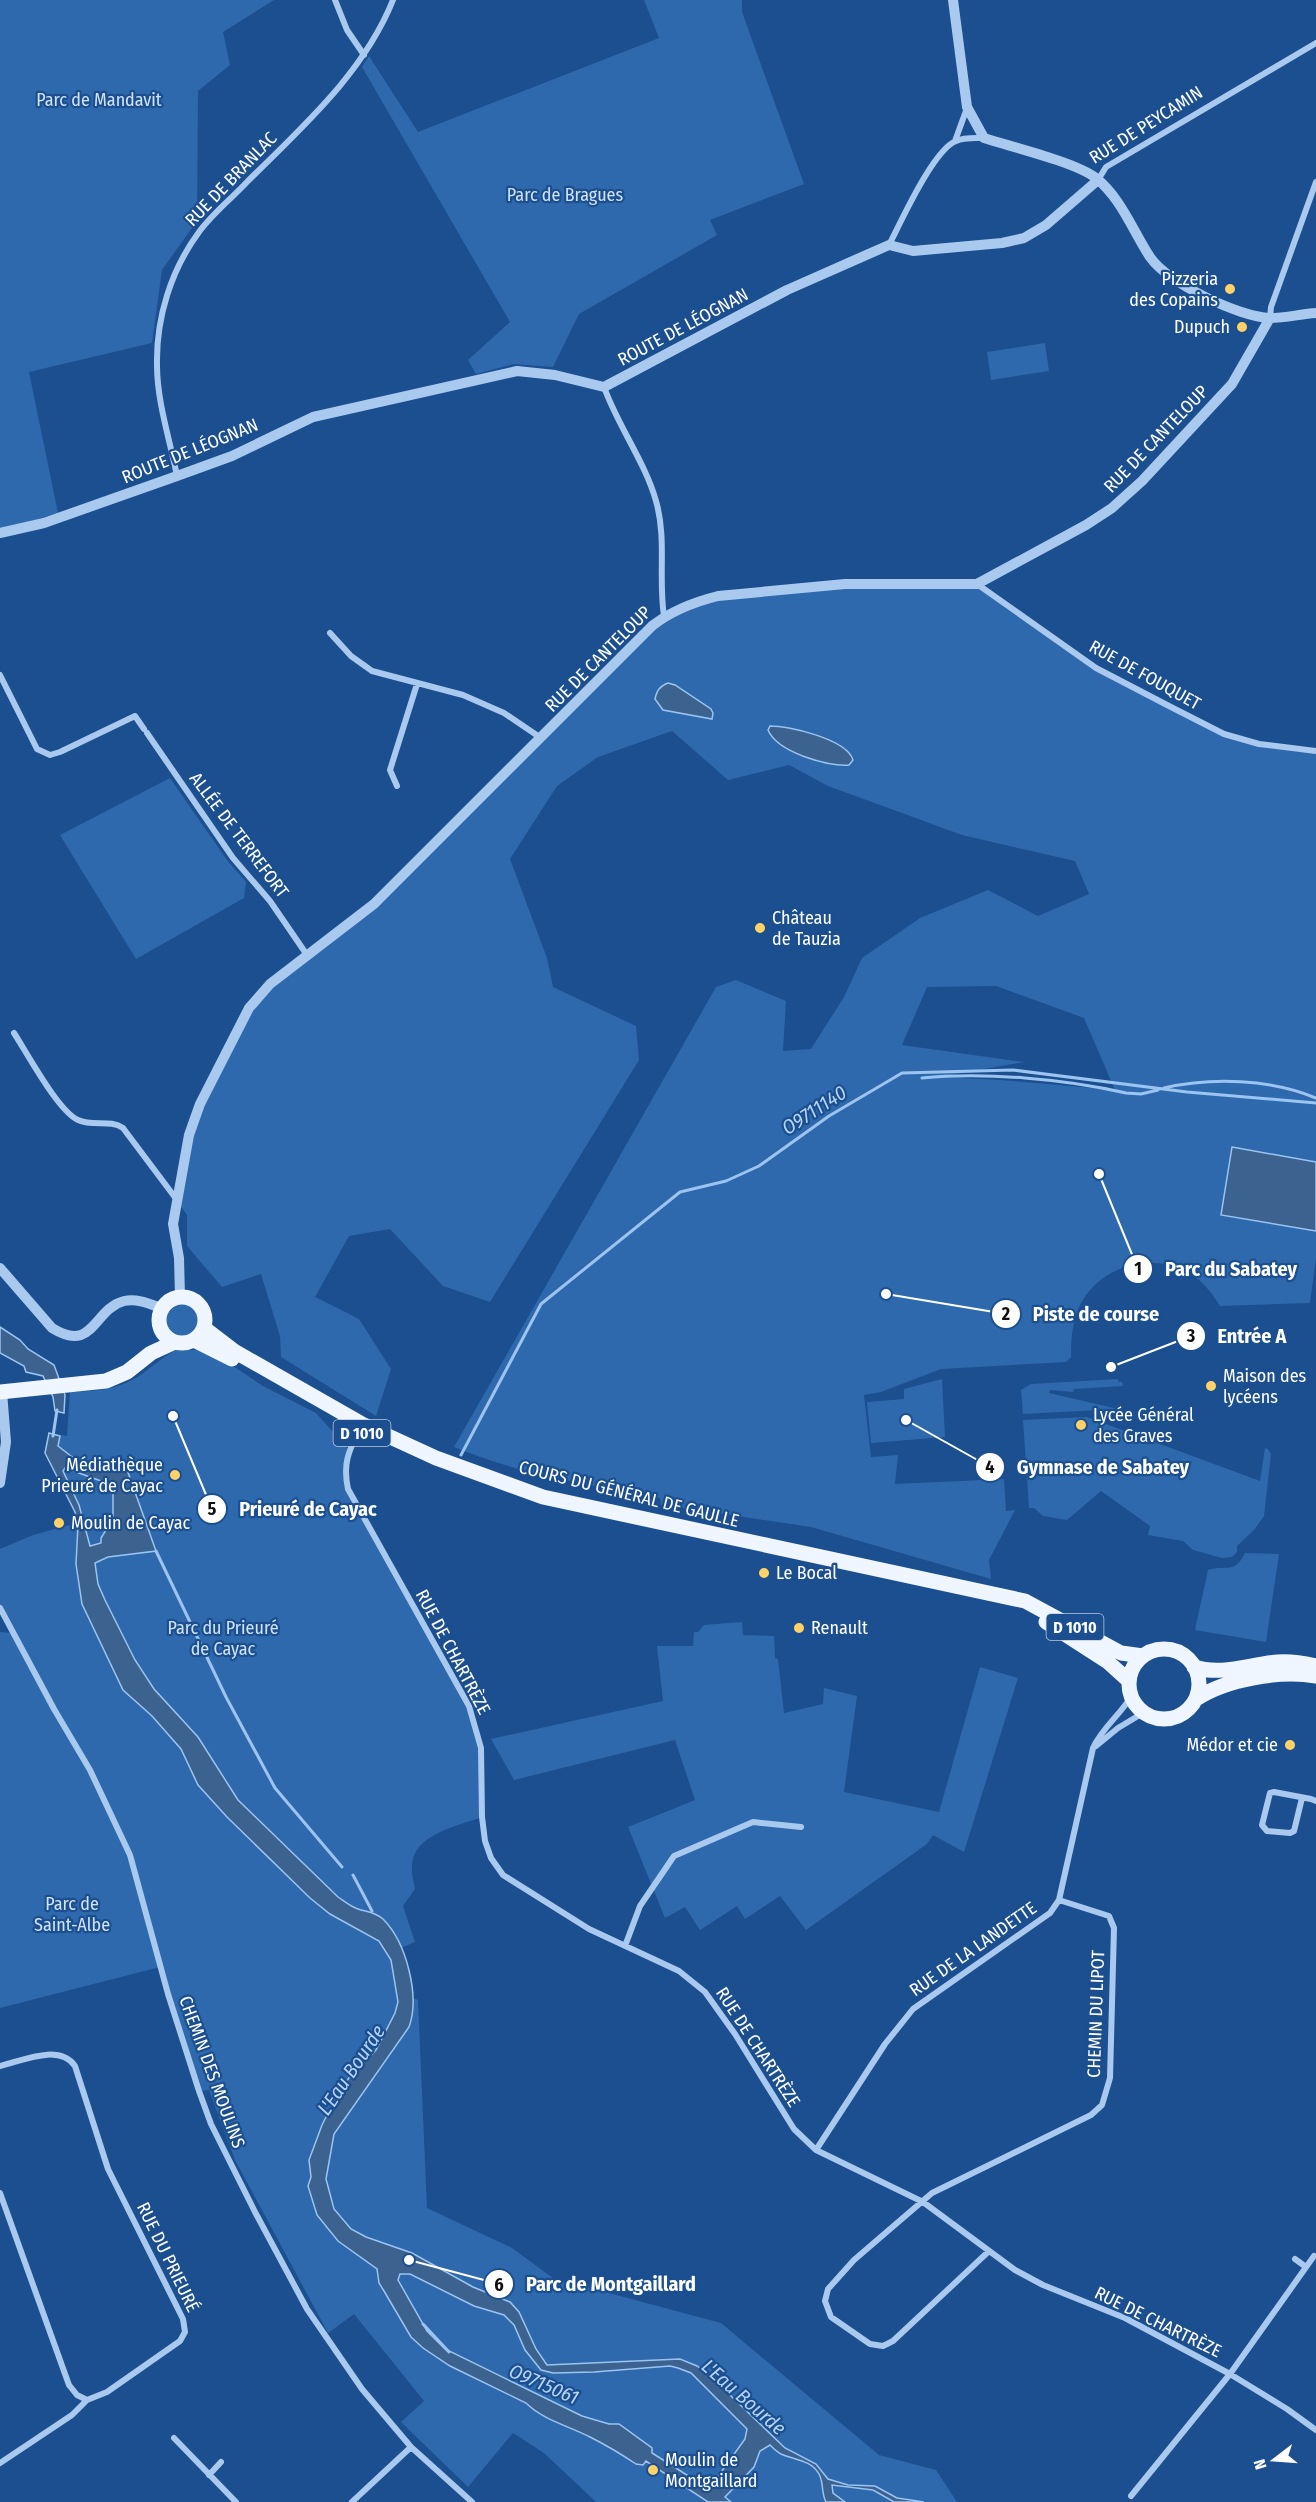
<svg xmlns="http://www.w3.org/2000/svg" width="1316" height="2502" font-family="'Fira Sans Condensed',sans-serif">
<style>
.green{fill:#2e69ad;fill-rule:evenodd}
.water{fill:#3c6290;stroke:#9cc4f0;stroke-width:1.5;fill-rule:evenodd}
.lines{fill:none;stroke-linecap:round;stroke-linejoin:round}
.stream{stroke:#9cc4f0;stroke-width:3}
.minor{stroke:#a9c9ee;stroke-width:6}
.tertiary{stroke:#a9c9ee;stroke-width:10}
.primary{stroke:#f0f6ff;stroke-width:15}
.poi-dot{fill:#ffd166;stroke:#1b4f8f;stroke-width:2}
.labels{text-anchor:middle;stroke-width:4.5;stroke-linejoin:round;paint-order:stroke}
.shield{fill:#1b4f8f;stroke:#bbcadd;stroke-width:1.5}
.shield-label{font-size:16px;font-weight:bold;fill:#fff}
.park-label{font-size:18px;fill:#cfe3fa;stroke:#1b4f8f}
.street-label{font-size:18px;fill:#fff;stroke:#1b4f8f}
.poi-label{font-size:18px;fill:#fff;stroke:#1b4f8f;text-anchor:start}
.water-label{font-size:20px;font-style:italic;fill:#b5d3f5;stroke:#1b4f8f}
.leader{fill:none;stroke:#fff;stroke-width:2}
.callout-dot{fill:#fff;stroke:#1b4f8f;stroke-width:2}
.mark-label{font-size:18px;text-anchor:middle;font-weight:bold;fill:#111}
.callout-label{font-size:20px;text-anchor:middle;font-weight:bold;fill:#fff;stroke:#1b4f8f;stroke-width:4.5;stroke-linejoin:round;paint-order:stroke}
</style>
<rect width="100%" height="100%" fill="#1b4f8f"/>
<path class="green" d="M 0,0 L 274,0 L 223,32 L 230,65 L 198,91 L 197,221 L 162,270 L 152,343 L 29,372 L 58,513 L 22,524 L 0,528 Z
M 644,0 L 742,0 L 742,12 L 804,184 L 710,220 L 717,235 L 579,314 L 553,367 L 514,364 L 476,374 L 468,360 L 510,322 L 362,67 L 369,56 L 418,132 L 659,38 Z
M 1045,343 L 1049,371 L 991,380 L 987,352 Z
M 845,584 L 977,584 L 1096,668 L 1224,734 L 1259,744 L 1316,751 L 1316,1258 L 1310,1303 L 1220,1306 C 1212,1293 1203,1281 1189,1273 C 1150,1250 1098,1267 1079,1307 C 1072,1323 1071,1340 1071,1357 L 1066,1362 L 941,1369 L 881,1392 L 864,1395 L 871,1457 L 898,1455 L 895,1484 L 1004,1479 L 1006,1511 L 1015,1510 L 989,1560 L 991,1579 L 811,1527 L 661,1505 L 660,1498 C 588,1485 522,1475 454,1447 L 716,987 L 736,980 L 786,1001 L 783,1051 L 811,1049 L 844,997 L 862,958 L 920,918 L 988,890 L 1038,916 L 1089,894 L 1075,861 L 962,835 L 828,786 L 789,765 L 728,780 L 672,731 L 598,757 L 557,786 L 510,859 L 547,958 L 553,987 L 636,1026 L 639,1060 L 490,1302 L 443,1286 L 390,1229 L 349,1236 L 315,1297 L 359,1319 L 391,1369 L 376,1416 L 281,1357 L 280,1336 L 261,1274 L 222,1287 L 187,1246 L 187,1215 L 177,1201 L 189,1135 L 249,1008 L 374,904 L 652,626 L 700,601 ZM 996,986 L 1084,1018 L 1115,1090 L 1001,1080 L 940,1077 L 1024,1062 L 902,1045 L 927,987 Z
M 170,778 L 227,860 L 246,882 L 244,898 L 136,959 L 60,835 Z
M164 1319a18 18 0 1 1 36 0a18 18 0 1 1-36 0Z
M 176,1350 L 209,1350 L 263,1386 L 316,1413 L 349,1450 L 349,1489 L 469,1706 L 481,1748 L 482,1817 C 458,1826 413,1834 412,1866 C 411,1873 414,1882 415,1889 L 403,1906 L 415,1942 L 401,1948 L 410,1973 L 413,1998 L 418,2000 L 427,2208 L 512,2248 L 553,2278 L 721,2323 L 879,2455 L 936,2470 L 957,2502 L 596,2502 L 544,2453 L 513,2433 L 468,2487 L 401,2422 L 424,2401 L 354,2314 L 328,2333 L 235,2160 L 209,2090 L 199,2091 L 160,1967 L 0,2008 L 0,1632 L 11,1633 L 0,1608 L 0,1549 L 33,1535 L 77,1523 L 75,1512 L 45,1453 L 49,1433 L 67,1436 L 70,1392 C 96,1391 119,1390 142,1374 C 153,1366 163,1357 176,1350 Z
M 942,1379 L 945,1437 L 871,1443 L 867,1402 L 904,1399 L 904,1389 Z
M 1118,1379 L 1119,1382 L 1122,1382 L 1123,1386 L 1074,1389 L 1073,1392 L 1050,1390 L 1049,1393 L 1118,1409 L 1023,1414 L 1021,1390 L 1031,1384 Z
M 1087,1417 L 1260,1481 L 1265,1448 L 1268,1449 L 1271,1454 L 1264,1516 L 1254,1530 L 1237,1546 L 1237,1552 L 1232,1557 L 1222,1558 L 1193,1550 L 1183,1541 L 1148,1535 L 1150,1526 L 1101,1491 L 1067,1520 L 1043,1516 L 1034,1508 L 1029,1508 L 1023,1420 Z
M 1245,1553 L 1279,1554 L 1266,1642 L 1195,1630 L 1208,1570 C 1228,1564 1234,1575 1245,1553 Z
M 742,1622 L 743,1635 L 774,1636 L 775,1658 L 778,1659 L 784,1713 L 823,1704 L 824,1688 L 857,1696 L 844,1792 L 939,1812 L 980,1667 L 1018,1678 L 964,1852 L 933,1835 L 927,1844 L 806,1930 L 780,1896 L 745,1919 L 737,1906 L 700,1930 L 685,1907 L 665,1918 L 628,1827 L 695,1800 L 675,1740 L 514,1780 L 491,1739 L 663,1701 L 657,1646 L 693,1646 L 694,1632 L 698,1632 L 704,1625 Z"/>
<path class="water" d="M 668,683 L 675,685 L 711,709 L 713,713 L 712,719 L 663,710 L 655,699 C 657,690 660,686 668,683 Z
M 770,726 C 789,726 847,739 853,760 L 849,765 C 828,767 777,752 768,730 Z
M 1232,1147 L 1316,1162 L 1316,1231 L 1221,1215 Z
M 0,1327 L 20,1340 L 28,1349 L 54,1365 L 65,1395 L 64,1413 L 55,1411 L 53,1397 L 43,1376 L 26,1372 L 24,1366 L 0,1353 Z
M 49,1433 L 60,1436 L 58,1446 L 84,1466 L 91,1468 L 103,1467 L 117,1458 L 125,1464 L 156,1551 L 108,1557 L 95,1563 L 98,1584 L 105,1600 L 135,1660 L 154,1689 L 198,1737 L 238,1800 L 338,1897 C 344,1901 351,1907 358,1909 C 367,1912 375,1912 383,1919 C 407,1943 420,1997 409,2027 L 334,2134 L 326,2179 L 334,2209 L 351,2229 L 366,2237 L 412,2253 L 473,2287 L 510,2302 L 519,2312 L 536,2349 L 547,2365 L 680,2359 L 697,2366 L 708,2374 L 785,2448 L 816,2464 L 828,2479 L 848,2485 L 875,2486 L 897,2498 L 924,2502 L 894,2502 L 873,2490 L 832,2485 L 833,2493 L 845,2502 L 826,2502 C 821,2493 824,2483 819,2474 C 811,2460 795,2460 781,2454 C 777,2452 773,2448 770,2445 L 760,2451 L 754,2467 L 725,2497 L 731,2502 L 708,2502 L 646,2461 L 643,2465 L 636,2464 C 621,2454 606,2445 590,2437 C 569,2426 543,2420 526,2403 L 450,2366 L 423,2348 L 411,2337 L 384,2291 L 379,2283 L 377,2269 L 338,2241 L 317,2215 L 308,2186 L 311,2177 L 309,2160 L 322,2125 L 339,2092 L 351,2075 L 376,2050 L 395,2013 L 398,2002 L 391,1960 L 379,1941 L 330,1914 L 310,1898 L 227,1817 L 198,1785 L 181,1749 L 152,1716 L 123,1690 L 82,1604 L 76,1564 L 78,1525 L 75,1512 L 45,1453 ZM 65,1468 L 101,1481 L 113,1493 L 113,1519 L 101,1538 L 101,1543 L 90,1546 L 79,1505 L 63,1471 ZM 400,2274 L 410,2274 L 474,2306 L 504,2315 L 514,2325 L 525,2350 L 541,2370 L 553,2373 L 594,2372 L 670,2366 L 678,2368 L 691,2373 L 747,2429 L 745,2439 L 709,2489 L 652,2453 L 652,2448 L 619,2424 L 609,2424 L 582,2416 L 445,2349 L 427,2331 L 398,2280 Z"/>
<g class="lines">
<path class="stream" d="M 922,1078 C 985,1072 1065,1079 1126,1093 L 1141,1094 L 1158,1090
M 1164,1088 C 1212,1077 1270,1079 1316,1098
M 53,1436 L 57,1410
M 461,1455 L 541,1304 L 680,1192 L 726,1181 L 759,1166 L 829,1116 L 902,1073 L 1013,1070 L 1187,1092 L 1316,1103
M 156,1551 L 226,1697 L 275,1788 L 342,1867
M 353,1875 L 372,1911
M 423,2324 L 449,2352"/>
<path class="minor" d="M 335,0 L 347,30 L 364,55
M 955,141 L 967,108
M 1098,180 L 1106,167 L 1316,43
M 889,245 C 901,222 933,150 956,141 C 964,137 975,138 984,138
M 1270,318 L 1271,307 L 1316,182
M 604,387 C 618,426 645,462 656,501 C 667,539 658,578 664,616
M 177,476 C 170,440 157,402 157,365 C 156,318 171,270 199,232 C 212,214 231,199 246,183 C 301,128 364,73 393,0
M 977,584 L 1096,668 L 1169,706 L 1224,734 L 1259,744 L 1316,751
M 330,633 L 351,656 L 372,671 L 463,695 L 504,713 L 541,738
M 0,675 L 37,749 L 50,755 L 60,752 L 135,716 L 144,729
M 147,733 L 233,858 L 270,901 L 307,955
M 397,786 L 390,770 L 417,684
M 14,1033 C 27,1053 58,1111 78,1120 C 93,1127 110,1119 123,1128 L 177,1200
M 362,1424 C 350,1449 342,1461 348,1489 L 469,1706 L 481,1748 L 482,1817 L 485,1841 L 491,1858 L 503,1875 L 589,1929 L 679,1971 L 705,1992 L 735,2034 L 794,2129 L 816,2150 L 923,2202 L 1015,2270 L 1043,2285 L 1125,2318 L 1230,2374 L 1287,2409 L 1316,2430
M 0,1608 L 54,1709 L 90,1770 L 130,1855 L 168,1994 L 199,2091 L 211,2124 L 255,2212 L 307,2309 L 362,2389 L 411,2447 L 472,2502
M 1096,1746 L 1118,1728 L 1143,1713
M 1302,1798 L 1294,1831 L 1290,1833 L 1267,1831 L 1262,1825 L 1270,1793 L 1274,1792 L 1311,1799 L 1316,1801
M 625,1946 L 640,1906 L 674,1856 L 753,1822 L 801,1827
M 0,2066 C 22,2061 59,2043 75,2066 L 108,2169 L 183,2319 L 185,2332 L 180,2341 L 107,2392 L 87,2400 L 77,2395 L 69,2385 L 0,2193
M 816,2150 L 885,2044 L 913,2009 L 1050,1913 L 1059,1900 L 1093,1748 C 1102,1728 1119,1716 1131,1697
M 988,2252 L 893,2341 L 883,2346 L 870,2344 L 831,2317 L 825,2301 L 828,2289 L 854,2260 L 932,2193 L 1091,2115 L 1102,2105 L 1110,2078 L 1114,1928 L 1109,1916 L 1059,1900
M 1295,2259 L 1306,2267
M 174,2438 L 236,2502
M 0,2463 L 72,2415 L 87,2400
M 209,2475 L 221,2462
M 1131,2496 L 1230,2374 L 1314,2256
M 352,2502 L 411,2447"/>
<path class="tertiary" d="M 953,0 L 967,107 L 984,138 C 1012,147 1075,162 1096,178 C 1121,198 1133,231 1150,257 C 1168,283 1239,317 1270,318 C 1285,318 1301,314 1316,313
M 0,533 L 44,523 L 177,476 L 232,456 L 313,417 L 517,371 L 555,375 L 604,387 L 787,290 L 889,245 L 913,251 L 1002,243 L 1024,238 L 1046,225 L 1098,180
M 0,1268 L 52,1328 C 94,1354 93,1309 124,1301 C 137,1298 150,1304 161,1308
M 180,1296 L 179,1258 L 173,1224 L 189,1135 L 200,1104 L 249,1008 L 270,984 L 374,904 L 652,626 C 671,611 694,602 718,596 L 845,584 L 977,584 L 1086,525 L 1112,508 L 1142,481 L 1232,384 L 1270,318
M 0,1483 L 6,1442 L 2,1392"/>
<path class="primary" d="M159 1320a23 23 0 1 1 46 0a23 23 0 1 1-46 0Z
M 204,1328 L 234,1351 L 362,1424 L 436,1458 L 543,1497 L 1025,1601 L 1121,1653 L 1143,1656
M 194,1340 L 232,1359
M 0,1392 L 106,1381 L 127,1372 L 151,1353 L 175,1342
M 1046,1622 L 1108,1662 L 1129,1681
M1129 1684a35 35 0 1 1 70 0a35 35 0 1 1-70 0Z
M 1194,1667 C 1222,1676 1250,1664 1278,1662 C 1291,1661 1303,1663 1316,1666
M 1196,1699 C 1226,1679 1280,1670 1316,1676"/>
</g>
<g class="poi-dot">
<circle cx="1230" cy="289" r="6"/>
<circle cx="1242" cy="327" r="6"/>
<circle cx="760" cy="928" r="6"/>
<circle cx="1211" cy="1386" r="6"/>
<circle cx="1081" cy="1425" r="6"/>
<circle cx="175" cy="1475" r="6"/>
<circle cx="59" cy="1523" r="6"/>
<circle cx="764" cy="1573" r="6"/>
<circle cx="799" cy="1628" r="6"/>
<circle cx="1290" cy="1745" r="6"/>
<circle cx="653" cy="2470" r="6"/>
</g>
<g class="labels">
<g class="shield">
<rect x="333.5" y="1420" width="57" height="26" rx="4.5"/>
<rect x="1046.5" y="1614" width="57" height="26" rx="4.5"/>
</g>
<g class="shield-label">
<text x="362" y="1439">D 1010</text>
<text x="1075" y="1633">D 1010</text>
</g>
<g class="park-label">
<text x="99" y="106">Parc de Mandavit</text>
<text x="565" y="201">Parc de Bragues</text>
<text x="223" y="1634">Parc du Prieuré<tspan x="223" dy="21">de Cayac</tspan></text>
<text x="72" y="1910">Parc de<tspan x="72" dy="21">Saint-Albe</tspan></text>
</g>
<g class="street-label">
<text transform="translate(1146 125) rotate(-32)" y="6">RUE DE PEYCAMIN</text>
<text transform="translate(231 179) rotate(-46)" y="6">RUE DE BRANLAC</text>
<text transform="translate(683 327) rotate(-28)" y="6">ROUTE DE LÉOGNAN</text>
<text transform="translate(1156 439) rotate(-46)" y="6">RUE DE CANTELOUP</text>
<text transform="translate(190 451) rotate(-22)" y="6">ROUTE DE LÉOGNAN</text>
<text transform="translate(598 659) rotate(-45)" y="6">RUE DE CANTELOUP</text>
<text transform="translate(1145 675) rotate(29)" y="6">RUE DE FOUQUET</text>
<text transform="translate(239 835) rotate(53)" y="6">ALLÉE DE TERREFORT</text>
<text transform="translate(629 1494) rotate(14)" y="6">COURS DU GÉNÉRAL DE GAULLE</text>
<text transform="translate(453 1652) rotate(62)" y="6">RUE DE CHARTRÈZE</text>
<text transform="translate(973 1949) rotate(-35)" y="6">RUE DE LA LANDETTE</text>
<text transform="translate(1096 2014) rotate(-88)" y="6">CHEMIN DU LIPOT</text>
<text transform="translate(758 2047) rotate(57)" y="6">RUE DE CHARTRÈZE</text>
<text transform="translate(212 2072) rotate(70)" y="6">CHEMIN DES MOULINS</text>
<text transform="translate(168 2257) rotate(64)" y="6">RUE DU PRIEURÉ</text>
<text transform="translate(1158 2322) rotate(26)" y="6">RUE DE CHARTRÈZE</text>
</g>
<g class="poi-label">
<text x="1218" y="285" text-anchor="end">Pizzeria<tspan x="1218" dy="21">des Copains</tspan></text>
<text x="1230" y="333" text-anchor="end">Dupuch</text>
<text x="772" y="924">Château<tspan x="772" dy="21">de Tauzia</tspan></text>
<text x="1223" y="1382">Maison des<tspan x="1223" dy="21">lycéens</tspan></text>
<text x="1093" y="1421">Lycée Général<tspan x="1093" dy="21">des Graves</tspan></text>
<text x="163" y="1471" text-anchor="end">Médiathèque<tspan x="163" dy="21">Prieuré de Cayac</tspan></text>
<text x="71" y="1529">Moulin de Cayac</text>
<text x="776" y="1579">Le Bocal</text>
<text x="811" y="1634">Renault</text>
<text x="1278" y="1751" text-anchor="end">Médor et cie</text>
<text x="665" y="2466">Moulin de<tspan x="665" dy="21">Montgaillard</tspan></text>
</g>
<g class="water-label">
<text transform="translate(814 1110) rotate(-33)" y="7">O9711140</text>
<text transform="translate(351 2070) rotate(-56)" y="7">L'Eau Bourde</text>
<text transform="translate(544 2384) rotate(23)" y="7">O9715061</text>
<text transform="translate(744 2397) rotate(41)" y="7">L'Eau Bourde</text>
</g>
</g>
<path class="leader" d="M1099 1174L1138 1269M886 1294L1006 1314M1111 1367L1191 1336M906 1420L990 1467M173 1416L212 1509M409 2260L499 2284"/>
<g class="callout-dot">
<circle cx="1099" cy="1174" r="6"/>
<circle cx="886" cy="1294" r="6"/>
<circle cx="1111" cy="1367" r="6"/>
<circle cx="906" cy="1420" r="6"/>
<circle cx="173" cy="1416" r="6"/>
<circle cx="409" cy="2260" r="6"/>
<circle cx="1138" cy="1269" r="15"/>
<circle cx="1006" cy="1314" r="15"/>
<circle cx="1191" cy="1336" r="15"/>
<circle cx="990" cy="1467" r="15"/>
<circle cx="212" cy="1509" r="15"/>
<circle cx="499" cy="2284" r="15"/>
</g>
<g class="mark-label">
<text x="1138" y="1275">1</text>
<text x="1006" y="1320">2</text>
<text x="1191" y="1342">3</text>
<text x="990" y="1473">4</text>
<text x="212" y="1515">5</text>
<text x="499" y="2291">6</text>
</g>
<g class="callout-label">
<text x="1231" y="1276">Parc du Sabatey</text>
<text x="1096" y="1321">Piste de course</text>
<text x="1252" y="1343">Entrée A</text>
<text x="1103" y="1474">Gymnase de Sabatey</text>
<text x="308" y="1516">Prieuré de Cayac</text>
<text x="611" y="2291">Parc de Montgaillard</text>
</g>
<g transform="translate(1274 2460) rotate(253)" stroke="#1b4f8f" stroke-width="4.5" paint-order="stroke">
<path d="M0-4.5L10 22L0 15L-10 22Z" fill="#ffffff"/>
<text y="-9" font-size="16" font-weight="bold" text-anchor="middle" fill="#ffffff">N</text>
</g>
</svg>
